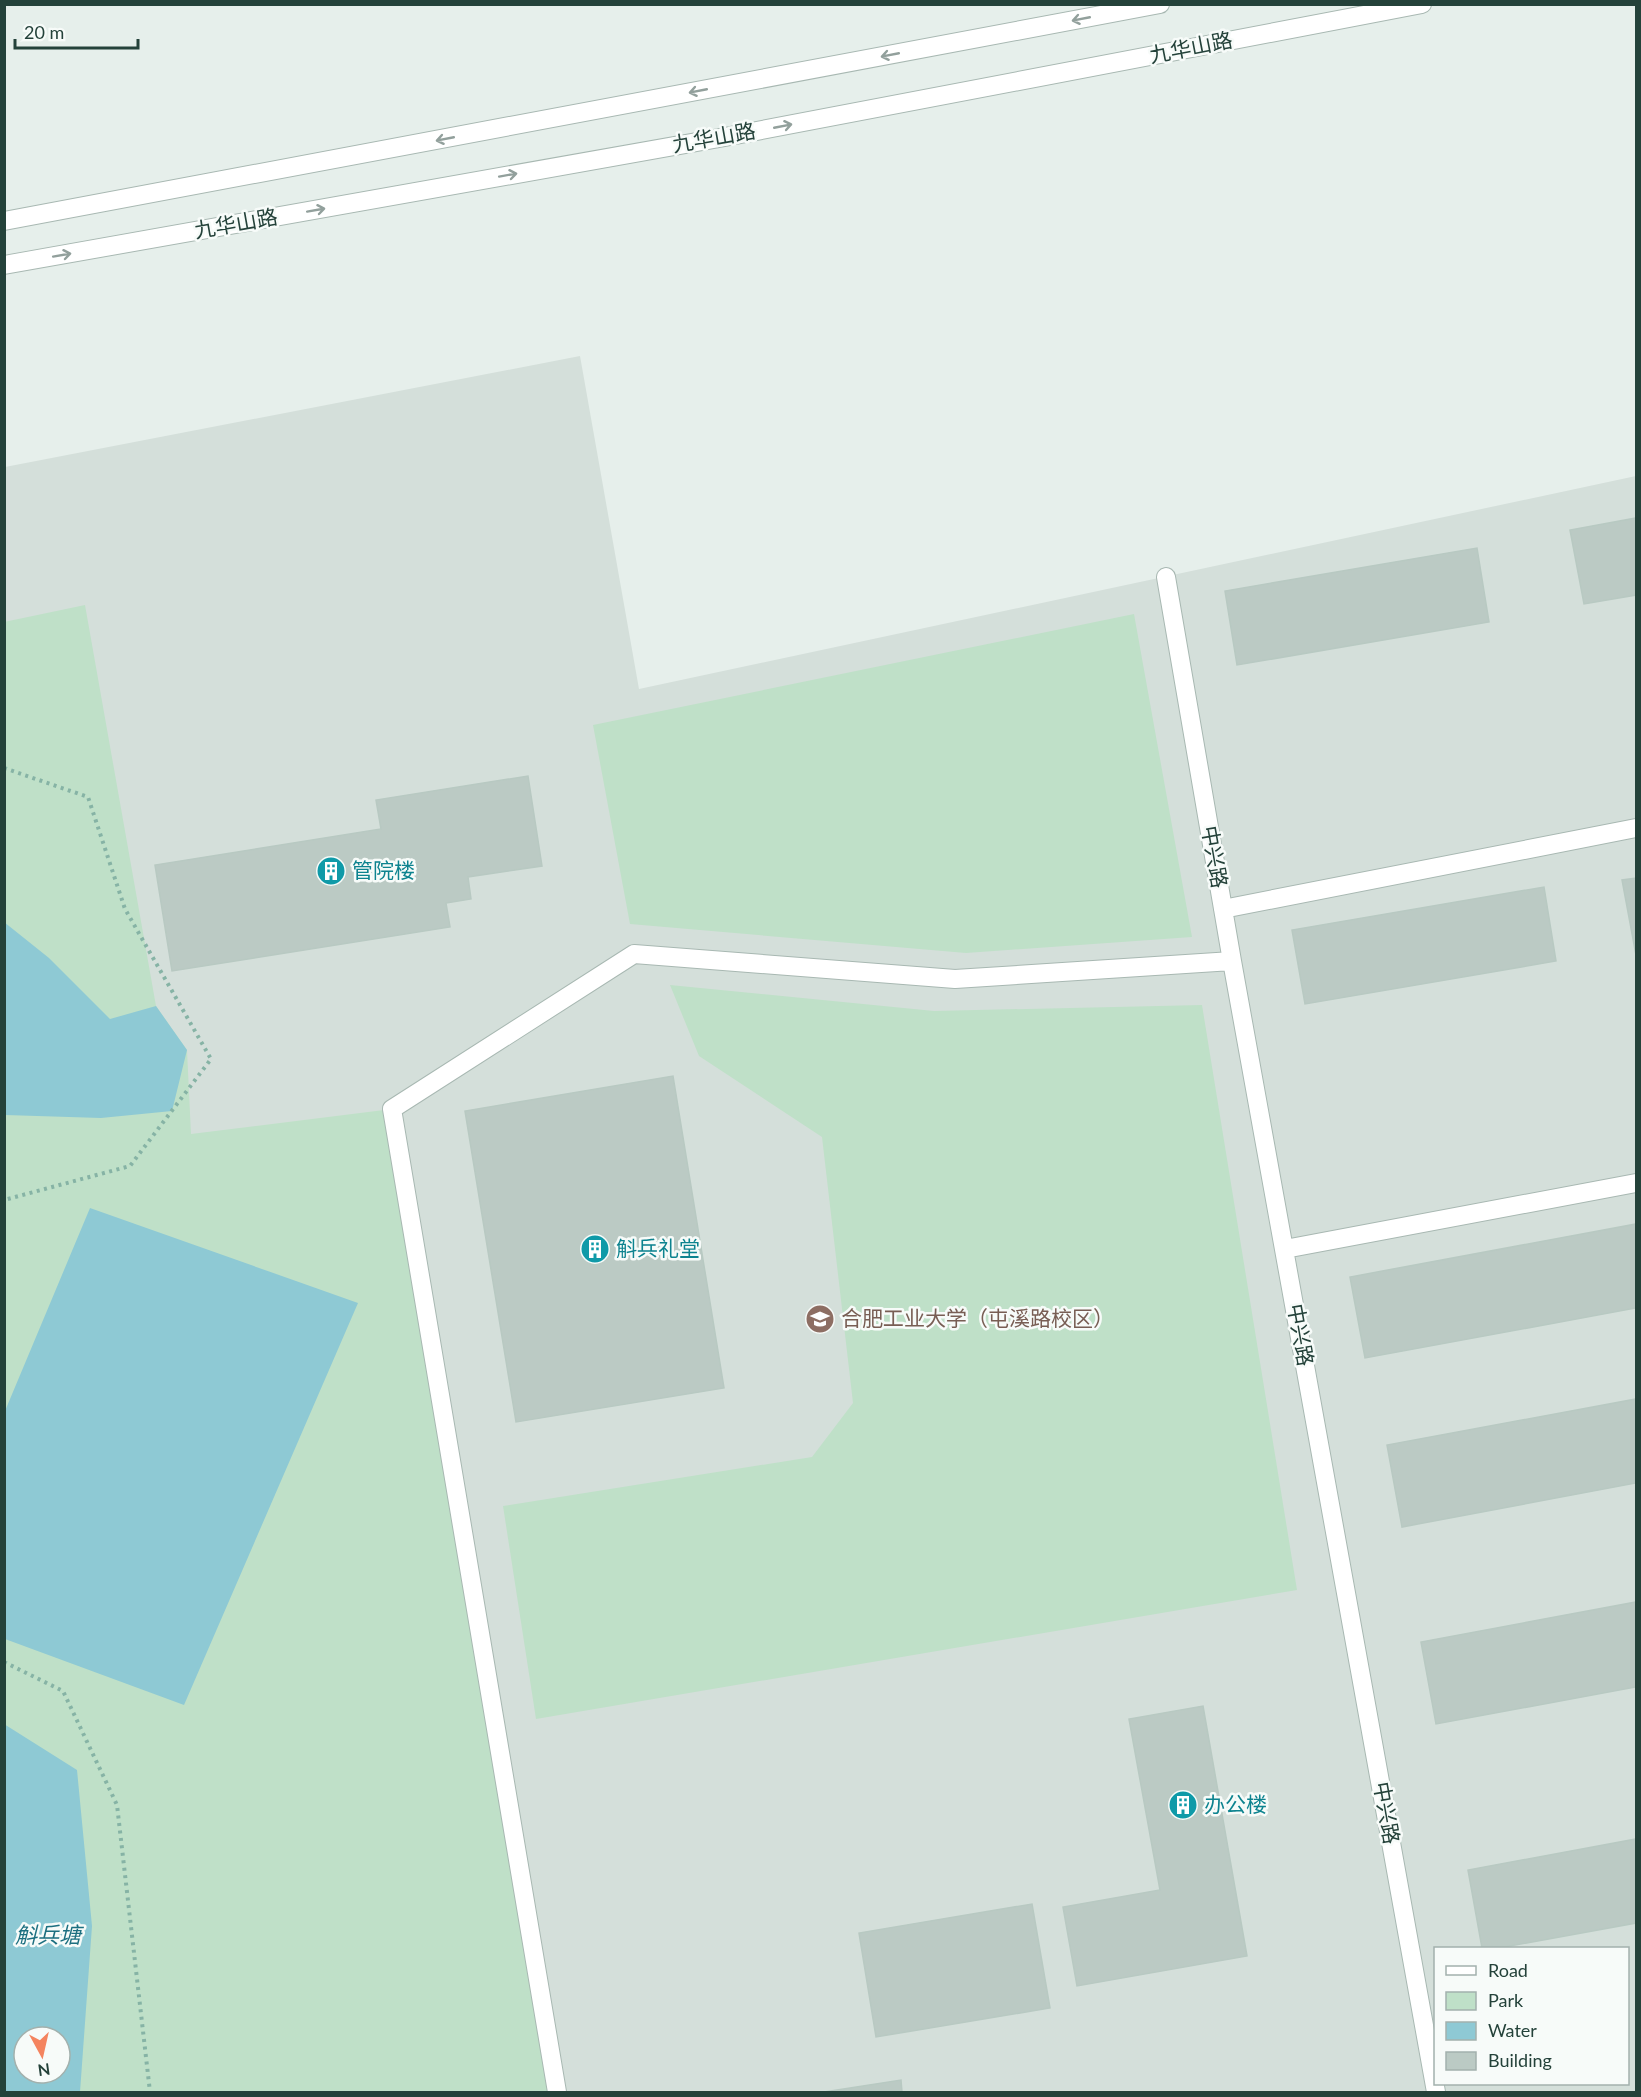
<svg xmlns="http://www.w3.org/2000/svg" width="1641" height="2097" font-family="Lato,'Noto Sans SC',sans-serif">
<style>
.built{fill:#d4dfda;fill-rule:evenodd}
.green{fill:#bfe0c8;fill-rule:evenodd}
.water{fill:#8ec9d4;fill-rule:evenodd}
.building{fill:#bbcac4;stroke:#b8c9c2;stroke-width:1.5}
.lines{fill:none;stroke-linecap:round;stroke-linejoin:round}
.minor-casing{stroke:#a8b8b2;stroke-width:20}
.path{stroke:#86b3a5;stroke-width:4;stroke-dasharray:3 4.5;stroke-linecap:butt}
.minor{stroke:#fff;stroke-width:18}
.oneway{stroke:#92a09c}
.labels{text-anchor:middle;stroke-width:5;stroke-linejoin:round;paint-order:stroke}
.street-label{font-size:21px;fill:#24423a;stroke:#f7fbf9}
.culture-label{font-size:21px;fill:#0d838f;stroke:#f7fbf9;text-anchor:start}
.education-label{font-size:21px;fill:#785e54;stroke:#f7fbf9;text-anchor:start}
.water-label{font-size:22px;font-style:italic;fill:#1c6f80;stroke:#f7fbf9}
</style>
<rect width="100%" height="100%" fill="#e6efeb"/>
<path class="built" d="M 580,356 L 639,689 L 1636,476 L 1636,2092 L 5,2092 L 5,467 ZM 1436,1948 L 1628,1948 L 1628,2084 L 1436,2084 ZM 24,2037 L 60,2037 L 60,2073 L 24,2073 Z"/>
<path class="green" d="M 85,605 L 156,1006 L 187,1050 L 191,1134 L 392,1109 L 557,2092 L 5,2092 L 4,622 ZM 24,2037 L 60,2037 L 60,2073 L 24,2073 Z
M 1134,614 L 1192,937 L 966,953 L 630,924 L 593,725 Z
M 670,985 L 934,1011 L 1202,1005 L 1297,1590 L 536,1719 L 503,1506 L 812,1457 L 853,1403 L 822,1137 L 699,1056 Z"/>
<path class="water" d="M 4,922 L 49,958 L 110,1019 L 156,1006 L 187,1050 L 172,1111 L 101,1118 L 5,1115 Z
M 90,1208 L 358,1303 L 184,1705 L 5,1639 L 5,1411 Z
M 4,1724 L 77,1770 L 92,1926 L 80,2092 L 5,2092 ZM 24,2037 L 60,2037 L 60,2073 L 24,2073 Z"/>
<path class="building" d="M 1636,518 L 1636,595 L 1584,604 L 1570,530 Z
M 1477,548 L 1489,622 L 1237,665 L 1225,591 Z
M 528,776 L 542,866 L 468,877 L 471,899 L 446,903 L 450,927 L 172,971 L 155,865 L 381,829 L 376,800 Z
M 1636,878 L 1636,955 L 1622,880 Z
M 1544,887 L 1556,961 L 1305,1004 L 1292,930 Z
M 673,1076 L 724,1388 L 516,1422 L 465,1111 Z
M 1636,1224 L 1636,1308 L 1365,1358 L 1350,1277 Z
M 1636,1399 L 1636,1483 L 1402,1527 L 1387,1445 Z
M 1636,1602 L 1636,1687 L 1436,1724 L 1421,1642 Z
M 1203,1706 L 1247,1956 L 1077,1986 L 1063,1907 L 1160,1890 L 1129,1719 Z
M 1636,1839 L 1636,1923 L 1499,1948 L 1482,1948 L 1468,1870 Z
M 1032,1904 L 1050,2008 L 876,2037 L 859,1933 Z
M 901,2080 L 902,2092 L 824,2092 Z"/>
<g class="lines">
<g class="minor-casing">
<path id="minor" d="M 4,221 L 1160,4
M 4,265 L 725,137 L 1422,4
M 1166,577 L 1232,961 L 1436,2092
M 1223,909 L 1636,828
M 1285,1249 L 1636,1183
M 557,2092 L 392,1109 L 634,954 L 955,979 L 1232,961"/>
</g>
<path class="path" d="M 4,768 L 88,797 L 125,909 L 211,1059 L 130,1166 L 4,1200
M 4,1662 L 63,1691 L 117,1805 L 150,2092"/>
<use href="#minor" class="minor"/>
</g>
<defs><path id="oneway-shaft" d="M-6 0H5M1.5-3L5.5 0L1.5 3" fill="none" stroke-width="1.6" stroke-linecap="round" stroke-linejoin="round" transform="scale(1.5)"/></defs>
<g class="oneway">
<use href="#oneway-shaft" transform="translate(1081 19) rotate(169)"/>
<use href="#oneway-shaft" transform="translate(890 55) rotate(169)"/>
<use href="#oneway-shaft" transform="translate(698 91) rotate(169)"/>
<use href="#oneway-shaft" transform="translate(783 126) rotate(-11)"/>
<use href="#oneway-shaft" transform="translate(445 139) rotate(169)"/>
<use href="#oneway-shaft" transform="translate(508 175) rotate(-10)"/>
<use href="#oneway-shaft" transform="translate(316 210) rotate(-10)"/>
<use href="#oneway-shaft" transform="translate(62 255) rotate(-10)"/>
</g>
<defs>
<g id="building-disc" transform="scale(1.5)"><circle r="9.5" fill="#0f9aa8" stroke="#f7fbf9"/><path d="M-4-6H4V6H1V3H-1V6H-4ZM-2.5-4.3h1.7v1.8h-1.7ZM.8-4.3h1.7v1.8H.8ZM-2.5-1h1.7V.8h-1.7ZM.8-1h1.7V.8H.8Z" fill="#fff"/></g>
<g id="university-disc" transform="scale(1.5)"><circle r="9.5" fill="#8d6e63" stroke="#f7fbf9"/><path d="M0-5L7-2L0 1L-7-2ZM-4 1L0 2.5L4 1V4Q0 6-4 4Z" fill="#fff"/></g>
</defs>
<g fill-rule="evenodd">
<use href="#building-disc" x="331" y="871"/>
<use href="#building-disc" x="595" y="1249"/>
<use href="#university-disc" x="820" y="1319"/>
<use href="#building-disc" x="1183" y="1805"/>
</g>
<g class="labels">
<g class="street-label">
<text transform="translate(1191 48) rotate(-11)" y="7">九华山路</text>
<text transform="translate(714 138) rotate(-10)" y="7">九华山路</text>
<text transform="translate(236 224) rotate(-10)" y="7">九华山路</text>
<text transform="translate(1214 857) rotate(80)" y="7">中兴路</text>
<text transform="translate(1300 1335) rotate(80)" y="7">中兴路</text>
<text transform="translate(1386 1813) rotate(80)" y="7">中兴路</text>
</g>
<g class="culture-label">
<text x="352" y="878">管院楼</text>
<text x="616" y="1256">斛兵礼堂</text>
<text x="1204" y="1812">办公楼</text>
</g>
<g class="education-label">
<text x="841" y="1326">合肥工业大学（屯溪路校区）</text>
</g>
<g class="water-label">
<text x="48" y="1943">斛兵塘</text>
</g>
</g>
<rect width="1641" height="2097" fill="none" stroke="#24423a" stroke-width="12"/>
<rect x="1434" y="1947" width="195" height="138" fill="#f7fbf9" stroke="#a3b1ad" stroke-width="1.5"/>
<rect x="1446" y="1966" width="30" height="9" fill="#ffffff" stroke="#a3b1ad" stroke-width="1.5"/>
<text x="1488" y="1977" font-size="18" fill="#24423a">Road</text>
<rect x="1446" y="1992" width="30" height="18" fill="#bfe0c8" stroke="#a3b1ad" stroke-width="1.5"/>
<text x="1488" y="2007" font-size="18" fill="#24423a">Park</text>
<rect x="1446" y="2022" width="30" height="18" fill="#8ec9d4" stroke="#a3b1ad" stroke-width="1.5"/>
<text x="1488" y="2037" font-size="18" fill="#24423a">Water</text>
<rect x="1446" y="2052" width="30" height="18" fill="#bbcac4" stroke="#a3b1ad" stroke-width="1.5"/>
<text x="1488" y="2067" font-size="18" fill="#24423a">Building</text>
<g transform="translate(42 2055) rotate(172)"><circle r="28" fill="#f7fbf9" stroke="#a3b1ad" stroke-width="1.5"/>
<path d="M0-4.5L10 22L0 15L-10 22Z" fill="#f4845f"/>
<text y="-9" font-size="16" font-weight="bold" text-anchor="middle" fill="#24423a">N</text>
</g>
<path d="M15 39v9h123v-9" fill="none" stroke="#24423a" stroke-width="3"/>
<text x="24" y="39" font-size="18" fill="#24423a" stroke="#f7fbf9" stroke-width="4.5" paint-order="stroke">20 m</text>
</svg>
